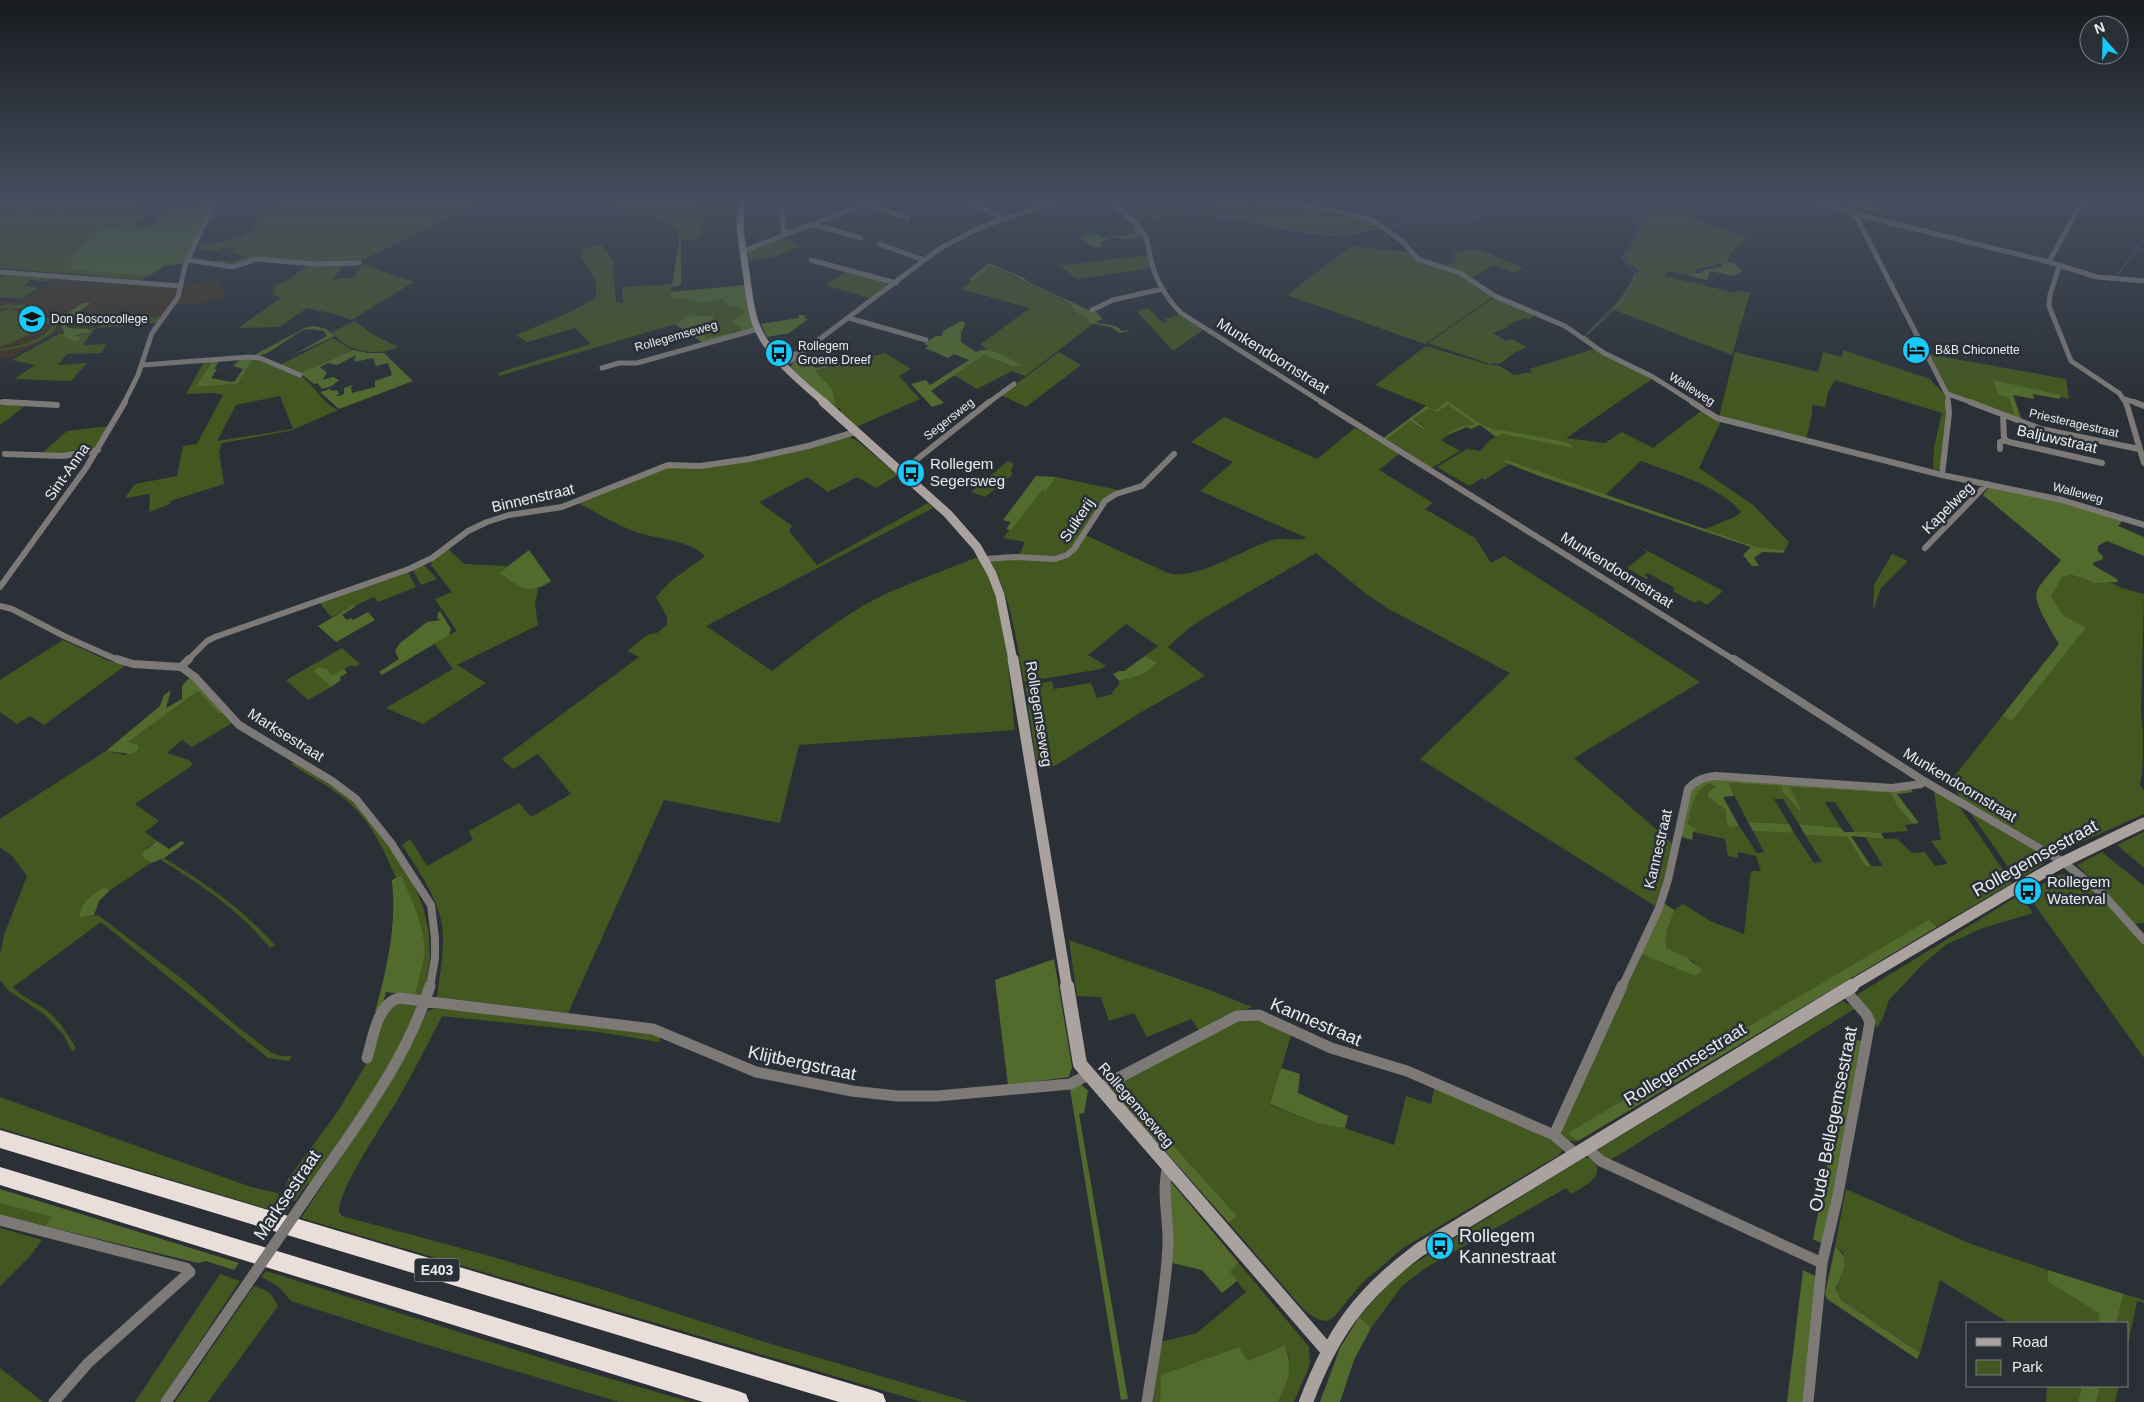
<svg xmlns="http://www.w3.org/2000/svg" width="2144" height="1402" font-family="Helvetica,sans-serif">
<style>
.education{fill:#403525}
.green{fill:#435821;fill-rule:evenodd}
.forest{fill:#526b2d}
.lines{fill:none;stroke-linecap:round;stroke-linejoin:round}
.stream{stroke:#46689c;stroke-width:1}
.street-far3{stroke:#7d7977;stroke-width:5}
.street-far2{stroke:#7d7977;stroke-width:6}
.street-far1{stroke:#7d7977;stroke-width:8}
.street{stroke:#7d7977;stroke-width:11}
.secondary-far3{stroke:#a9a29f;stroke-width:7}
.secondary-far2{stroke:#a9a29f;stroke-width:9}
.secondary-far1{stroke:#a9a29f;stroke-width:11}
.secondary{stroke:#a9a29f;stroke-width:14}
.highway{fill:#eadeda;fill-rule:evenodd}
.street-bridge{stroke:#7d7977;stroke-width:11}
.labels{text-anchor:middle;stroke-width:5;stroke-linejoin:round;paint-order:stroke}
.far-poi-label{font-size:12px;fill:#eaedf2;stroke:#2b3037;text-anchor:start}
.far-street-label{font-size:12px;fill:#eaedf2;stroke:#2b3037}
.shield{fill:#2b3037;stroke:#b1b4ba;stroke-width:1}
.shield-label{font-size:14px;font-weight:bold;fill:#eaedf2}
.street-label{font-size:15px;fill:#eaedf2;stroke:#2b3037}
.poi-label{font-size:15px;fill:#eaedf2;stroke:#2b3037;text-anchor:start}
.near-street-label{font-size:18px;fill:#eaedf2;stroke:#2b3037}
.near-poi-label{font-size:18px;fill:#eaedf2;stroke:#2b3037;text-anchor:start}
</style>
<rect width="100%" height="100%" fill="#2b3037"/>
<path class="education" d="M 56,279 L 176,288 L 178,289 L 161,317 L 102,321 L 87,330 L 67,327 L 63,323 L 69,316 L 60,322 L 64,332 L 63,336 L 56,332 L 13,357 L 0,359 L 0,302 L 21,302 Z
M 220,280 L 216,292 L 223,290 L 224,298 L 201,303 L 176,305 L 185,285 Z"/>
<path class="green" d="M 0,200 L 155,200 L 132,210 L 123,209 L 146,216 L 135,225 L 150,226 L 162,219 L 158,218 L 171,208 L 181,206 L 165,262 L 161,269 L 141,280 L 0,268 Z
M 282,200 L 489,200 L 462,211 L 359,262 L 336,264 L 261,259 L 237,266 L 215,262 L 219,260 L 236,262 L 245,256 L 229,253 L 236,249 L 224,247 L 216,251 L 198,249 L 200,245 L 236,239 L 248,231 L 253,230 L 265,202 L 277,203 Z
M 587,200 L 687,200 L 705,204 L 736,204 L 735,207 L 729,210 L 668,224 L 643,213 Z
M 1218,200 C 1270,200 1337,206 1384,228 L 1350,234 L 1333,235 L 1278,228 L 1242,218 L 1216,214 L 1202,215 L 1215,207 L 1213,203 Z
M 1656,204 L 1748,238 L 1730,254 L 1728,262 L 1697,269 L 1691,276 L 1668,271 L 1665,276 L 1735,293 L 1737,290 L 1750,293 L 1732,355 L 1612,309 L 1586,336 L 1606,353 L 1583,337 L 1619,300 L 1637,272 L 1637,269 L 1625,261 L 1626,255 L 1637,237 L 1644,212 Z
M 1146,206 L 1164,206 L 1185,212 L 1153,219 L 1152,215 L 1144,209 L 1148,208 Z
M 701,217 L 703,222 L 700,238 L 679,241 L 677,230 L 672,225 Z
M 784,238 L 801,246 L 771,258 L 749,260 L 747,251 Z
M 601,244 L 613,261 L 616,302 L 623,303 L 622,287 L 672,284 L 670,299 L 687,299 L 702,303 L 722,299 L 730,307 L 737,306 L 746,313 L 736,319 L 736,325 L 740,326 L 742,329 L 708,339 L 704,333 L 709,322 L 713,320 C 700,312 691,316 677,322 L 679,323 L 499,376 L 497,373 L 591,344 L 575,328 L 531,341 L 527,342 L 516,335 L 573,311 L 594,299 L 596,296 C 596,292 597,287 596,283 C 593,270 580,265 582,250 Z
M 1351,246 L 1407,252 L 1417,260 L 1456,273 L 1494,296 L 1425,344 L 1287,295 Z
M 1479,249 L 1523,268 L 1515,273 L 1494,265 L 1470,278 L 1444,267 L 1456,262 L 1450,259 L 1456,258 L 1454,252 Z
M 1148,255 L 1150,268 L 1077,279 L 1060,266 Z
M 309,264 L 344,265 L 333,279 L 353,278 L 363,264 L 414,282 L 351,320 L 339,315 L 307,308 L 279,327 L 238,328 L 282,297 L 272,295 L 275,285 L 287,281 Z
M 990,266 C 1004,272 1016,278 1029,285 C 1047,293 1066,298 1078,314 L 1083,315 L 1093,324 L 1025,376 L 1012,371 L 977,389 L 954,375 L 984,355 L 1014,367 L 1020,365 L 986,349 L 981,344 L 1030,308 L 961,289 Z
M 847,271 L 886,282 L 888,285 L 872,299 L 826,285 Z
M 6,275 L 53,278 L 48,282 L 31,280 L 23,286 L 38,288 L 22,299 L 0,297 L 0,277 Z
M 1495,297 L 1535,315 L 1528,320 L 1525,318 L 1507,325 L 1508,327 L 1493,333 L 1506,341 L 1512,339 L 1527,347 L 1514,353 L 1501,363 L 1490,364 L 1428,343 Z
M 8,304 L 25,305 L 58,323 C 53,342 16,349 0,351 L 0,349 C 17,347 42,342 52,326 L 20,308 L 0,308 L 0,306 Z
M 10,308 L 46,328 L 0,347 L 0,312 Z
M 1148,308 L 1163,323 L 1167,321 L 1165,319 L 1179,315 L 1203,330 L 1173,351 L 1137,311 Z
M 161,317 L 156,323 L 99,328 L 102,321 Z
M 355,321 L 372,334 L 398,347 C 377,357 346,352 332,332 Z
M 92,327 L 95,328 L 83,345 L 107,344 L 101,353 L 67,354 L 58,365 L 87,363 L 71,381 L 14,379 L 35,365 L 12,360 L 60,333 L 74,342 L 79,338 L 76,336 L 87,333 Z
M 333,338 L 352,350 L 300,373 L 280,365 Z
M 1426,346 L 1486,364 L 1500,366 L 1514,375 L 1532,372 L 1529,369 L 1594,349 L 1652,379 L 1566,438 L 1605,443 L 1622,432 L 1653,448 L 1701,411 L 1721,421 L 1699,468 L 1753,505 L 1789,542 L 1785,550 L 1757,547 L 1705,529 L 1735,517 L 1741,512 C 1720,486 1671,472 1641,461 L 1605,495 L 1504,462 L 1509,464 L 1485,480 L 1482,478 L 1469,486 L 1437,467 L 1467,449 L 1480,451 L 1490,440 L 1503,434 L 1570,444 L 1494,429 L 1481,424 L 1447,402 L 1436,410 L 1375,385 Z
M 1843,350 L 1930,379 C 1934,386 1942,389 1945,396 C 1951,411 1942,453 1940,470 L 1933,469 L 1934,447 L 1942,413 L 1835,380 L 1828,392 L 1825,407 L 1812,405 L 1812,413 L 1806,440 L 1719,417 L 1735,352 L 1818,372 L 1823,352 L 1842,357 Z
M 1059,352 L 1081,365 L 1026,407 L 1001,395 Z
M 885,353 L 911,369 L 899,376 L 920,399 L 856,427 L 845,415 L 843,416 L 840,408 L 835,409 L 830,404 L 815,371 Z
M 1928,354 L 2066,379 L 2069,399 L 1994,381 L 1998,395 L 2009,398 L 2014,417 L 1951,393 L 1948,391 Z
M 254,358 L 302,377 C 315,386 322,403 338,410 L 290,431 L 222,443 L 219,452 L 224,484 L 170,501 L 170,504 L 149,512 L 150,494 L 125,498 L 135,484 L 177,476 L 183,446 L 197,444 L 223,395 L 215,393 L 186,394 L 205,360 L 214,359 L 197,387 L 237,384 ZM 280,396 L 293,429 L 217,441 L 236,405 Z
M 0,404 L 25,406 L 0,425 Z
M 1448,405 L 1476,424 L 1469,425 L 1448,433 L 1450,434 L 1441,440 L 1460,451 L 1433,467 L 1430,467 L 1387,439 L 1410,421 L 1423,429 L 1425,427 L 1413,419 L 1428,409 L 1437,412 Z
M 1224,417 L 1317,459 L 1355,428 L 1400,453 L 1379,470 L 1433,503 L 1425,509 L 1475,538 L 1491,563 L 1504,556 L 1700,682 L 1574,758 L 1672,843 L 1665,876 L 1655,906 L 1420,759 L 1510,673 L 1387,608 L 1365,593 L 1316,553 L 1204,618 L 1189,628 L 1168,647 L 1205,676 L 1138,714 L 1058,764 L 1048,768 L 1037,767 L 1025,685 L 1052,681 L 1054,689 L 1091,683 L 1097,698 L 1113,694 L 1112,692 L 1119,685 L 1119,681 L 1137,677 L 1156,664 L 1145,656 L 1158,646 L 1126,624 L 1088,655 L 1106,666 L 1101,669 L 1024,682 C 1016,641 1012,599 991,562 L 995,560 L 1059,560 L 1085,535 L 1168,573 C 1195,581 1243,550 1269,541 C 1281,536 1295,542 1307,538 L 1200,491 L 1233,462 L 1191,442 Z
M 109,426 L 96,448 L 83,452 L 41,454 L 67,431 Z
M 849,437 L 856,440 L 898,475 L 876,488 L 857,477 L 828,492 L 807,477 L 759,502 L 792,526 L 789,531 L 817,565 L 928,503 L 933,508 L 706,626 L 772,671 C 809,643 846,612 888,593 C 917,580 948,569 978,557 C 1005,591 1010,685 1015,730 L 799,745 L 780,823 L 664,800 L 568,1013 L 437,997 C 440,972 447,941 440,916 C 433,890 416,867 402,845 L 410,839 L 427,866 L 473,840 L 469,831 L 519,803 L 531,817 L 571,794 L 538,754 L 513,769 L 502,759 L 639,657 L 627,651 L 649,634 L 657,633 L 667,625 L 667,617 L 656,597 L 671,581 L 704,557 L 704,555 C 685,538 654,540 631,530 C 613,523 596,512 578,503 L 666,466 L 697,467 Z
M 1008,461 L 1014,464 L 1011,470 L 1012,475 L 985,497 L 971,492 Z
M 1056,477 L 1123,491 L 1109,495 L 1069,552 L 1060,556 L 1019,555 L 1025,542 L 1003,538 L 1042,490 L 1046,491 Z
M 1640,547 L 1723,591 L 1707,605 L 1698,600 L 1695,603 L 1673,591 L 1675,588 L 1648,573 L 1645,575 L 1648,577 L 1646,579 L 1627,568 L 1647,552 Z
M 447,548 L 464,564 L 507,566 L 499,573 L 528,589 L 538,589 L 535,604 L 538,625 L 457,665 L 486,683 L 423,724 L 386,708 L 453,669 L 435,644 L 436,641 L 457,631 L 435,599 L 452,592 L 431,565 L 432,559 Z
M 1892,554 L 1908,561 L 1881,588 L 1873,611 L 1874,585 Z
M 422,565 L 425,566 L 437,579 L 421,585 L 413,570 Z
M 408,572 L 416,587 L 378,602 L 374,597 L 331,617 L 319,602 Z
M 2072,575 L 2088,581 L 2112,583 L 2122,588 L 2144,594 L 2141,712 C 2144,734 2144,763 2140,785 L 2144,790 L 2144,814 L 2066,849 L 2053,851 L 1961,799 L 1950,782 L 2002,716 L 2012,721 L 2085,629 L 2064,616 L 2051,597 L 2062,577 Z
M 63,640 L 109,661 L 126,665 L 44,725 L 30,716 L 17,724 L 0,712 L 0,680 Z
M 342,648 L 360,664 L 355,667 L 351,665 L 331,677 L 315,671 L 331,687 L 308,700 L 286,680 Z
M 198,691 L 219,714 L 223,713 L 232,723 L 192,747 L 182,740 L 167,753 L 189,760 L 193,765 L 135,804 L 159,821 L 145,832 L 157,841 L 146,848 L 146,859 L 151,863 L 109,891 L 106,888 L 80,918 L 98,915 L 186,982 L 233,1023 L 272,1053 L 281,1056 L 292,1056 L 289,1061 L 268,1058 L 101,922 L 13,987 C 21,996 33,1001 43,1008 C 58,1018 67,1033 76,1048 L 72,1051 L 63,1034 L 45,1015 L 9,991 L 0,980 L 0,955 L 4,935 L 27,876 L 13,857 L 0,847 L 0,819 L 106,751 L 126,755 L 128,742 Z
M 294,762 L 349,797 L 369,819 L 412,880 L 423,907 L 429,933 L 430,959 L 425,992 L 422,995 L 415,996 L 422,969 L 400,875 L 396,878 C 384,849 370,820 346,800 C 330,786 309,776 291,764 Z
M 1707,783 L 1710,783 L 1715,787 L 1712,791 L 1726,810 L 1730,827 L 1739,826 L 1757,853 L 1764,852 L 1753,831 L 1794,833 L 1814,863 L 1822,862 L 1805,835 L 1847,837 L 1865,866 L 1883,866 L 1866,838 L 1897,839 L 1912,853 L 1925,852 L 1935,866 L 1948,864 L 1931,841 L 1941,840 L 1934,791 L 1957,803 L 2012,883 L 1937,927 L 1929,921 L 1569,1133 L 1578,1141 C 1570,1142 1564,1140 1560,1133 L 1641,954 L 1692,975 L 1695,962 L 1666,949 L 1667,931 L 1673,911 L 1683,904 L 1710,921 L 1744,934 L 1751,871 L 1761,871 L 1756,856 L 1738,852 L 1738,858 L 1728,856 L 1725,839 L 1693,832 L 1694,827 L 1688,825 C 1692,809 1693,792 1707,783 Z
M 1728,783 L 1781,786 C 1785,796 1791,805 1801,809 L 1788,787 L 1891,793 L 1896,804 L 1913,824 L 1905,825 L 1908,831 L 1881,833 L 1854,831 L 1835,802 L 1825,802 L 1841,828 L 1799,824 L 1783,799 L 1774,799 L 1789,824 L 1748,822 Z
M 1968,809 C 1985,819 2037,844 2045,861 L 2043,864 L 2017,880 Z
M 2144,832 L 2144,868 L 2117,845 Z
M 2102,852 L 2144,886 L 2144,923 L 2134,924 L 2109,896 L 2077,865 Z
M 164,858 C 207,884 241,908 275,945 L 270,948 C 237,908 204,887 161,860 Z
M 2068,874 L 2095,891 L 2144,944 L 2144,1058 L 2027,894 L 2058,875 Z
M 2016,897 L 2023,899 L 2033,913 L 1983,928 L 1947,944 L 1924,963 L 1889,1000 L 1882,1020 L 1877,1028 L 1874,1019 L 1858,998 L 1858,994 Z
M 1069,940 L 1212,991 L 1252,1007 L 1199,1030 L 1191,1019 L 1147,1037 L 1134,1013 L 1109,1021 L 1101,997 L 1077,996 Z
M 394,1001 L 420,1004 L 385,1075 L 309,1184 L 307,1184 L 295,1201 L 288,1199 L 285,1192 L 288,1179 L 336,1114 L 365,1066 L 379,1032 L 386,1009 Z
M 1842,1001 L 1856,1008 L 1609,1161 L 1598,1152 L 1599,1149 Z
M 437,1006 L 661,1034 L 659,1042 L 599,1032 L 442,1016 C 428,1043 414,1071 399,1097 C 385,1122 339,1187 339,1212 L 342,1216 L 486,1255 L 604,1290 L 768,1343 L 969,1402 L 922,1402 L 301,1218 L 379,1099 L 411,1045 L 427,1012 Z
M 1247,1017 L 1292,1032 L 1270,1105 L 1316,1123 L 1339,1126 L 1394,1145 L 1406,1096 L 1431,1104 L 1435,1085 L 1550,1138 L 1559,1145 L 1562,1151 L 1559,1155 L 1403,1248 L 1361,1284 L 1333,1318 L 1326,1321 L 1317,1319 L 1305,1311 L 1229,1223 L 1237,1216 L 1116,1082 Z
M 0,1097 L 251,1187 L 278,1193 L 280,1201 L 290,1207 L 285,1214 L 0,1128 Z
M 1585,1157 C 1590,1158 1593,1159 1595,1163 C 1604,1178 1582,1187 1571,1194 L 1566,1188 L 1424,1269 L 1402,1286 L 1371,1328 L 1359,1317 L 1386,1286 L 1407,1268 Z
M 1846,1189 L 1971,1244 L 2048,1270 L 2047,1281 L 2100,1314 L 2097,1323 L 2009,1323 L 1940,1280 L 1920,1353 L 1840,1299 C 1833,1287 1841,1281 1843,1269 C 1844,1264 1843,1257 1843,1252 L 1835,1247 Z
M 0,1203 L 53,1217 L 45,1226 L 0,1215 Z
M 0,1228 L 42,1240 L 30,1256 L 0,1286 Z
M 1238,1262 L 1309,1347 L 1310,1364 L 1294,1402 L 1278,1402 C 1288,1379 1294,1370 1285,1345 L 1248,1361 L 1239,1347 L 1162,1375 L 1160,1402 L 1153,1402 L 1161,1342 L 1197,1333 L 1246,1292 L 1229,1272 Z
M 266,1271 L 570,1367 L 691,1402 L 619,1402 L 408,1339 L 291,1301 L 278,1286 L 261,1277 Z
M 220,1274 L 240,1281 L 160,1402 L 135,1402 Z
M 254,1286 C 268,1290 272,1293 278,1306 L 208,1402 L 175,1402 Z
M 2124,1294 L 2144,1300 L 2144,1303 L 2137,1301 L 2128,1344 L 2128,1323 L 2116,1323 Z
M 0,1368 L 43,1402 L 0,1402 Z
M 2047,1386 L 2082,1386 L 2078,1402 L 2046,1402 Z
M 2100,1386 L 2119,1386 L 2115,1402 L 2096,1402 Z"/>
<path class="forest" d="M 10,200 L 45,200 L 48,205 L 23,212 Z
M 66,200 L 132,200 L 119,205 L 80,204 L 58,210 L 51,205 Z
M 1846,200 L 1880,200 L 1871,203 L 1882,210 L 1864,212 L 1852,210 Z
M 212,203 L 184,263 L 163,266 L 147,276 L 71,269 L 71,258 L 77,250 L 104,229 L 146,230 L 162,219 L 158,218 L 176,207 Z
M 1138,228 L 1144,236 L 1136,236 L 1135,240 L 1113,237 L 1100,243 L 1103,246 L 1095,248 L 1080,238 L 1093,232 L 1105,238 L 1134,233 L 1132,229 Z
M 681,240 L 681,285 L 672,287 L 679,241 Z
M 1726,262 L 1733,263 L 1742,271 L 1734,276 L 1710,271 L 1707,280 L 1691,276 L 1692,273 L 1702,273 L 1704,270 L 1722,267 L 1721,264 Z
M 989,263 L 1024,278 L 1028,282 L 1091,311 L 1094,310 L 1103,319 L 1097,321 L 1098,323 L 1116,326 L 1122,331 L 1132,330 L 1120,333 L 1111,327 L 1090,323 L 1086,317 L 1078,314 L 1068,303 L 1060,298 L 1026,283 L 1015,276 L 990,266 L 973,281 L 968,280 Z
M 744,285 L 755,328 L 703,343 L 675,324 L 691,315 L 713,316 L 713,320 L 709,322 L 704,333 L 707,338 L 739,331 L 742,328 L 734,324 L 735,320 L 745,312 L 737,306 L 730,307 L 722,299 L 702,303 L 687,299 L 670,299 L 671,292 Z
M 83,303 L 91,303 L 63,323 L 69,328 L 89,329 L 90,332 L 76,335 L 81,339 L 74,342 L 63,336 L 64,332 L 60,322 L 68,316 L 65,315 Z
M 799,315 L 806,315 L 804,318 L 808,319 L 789,333 L 767,337 L 761,324 L 799,318 Z
M 961,321 L 966,323 L 961,332 L 961,342 L 976,352 C 990,344 1008,359 1021,365 L 1014,367 L 984,355 L 931,391 L 944,403 L 932,407 L 911,384 L 926,380 L 930,385 L 969,360 L 954,354 L 948,358 L 925,348 L 929,346 L 924,344 L 936,336 L 942,336 L 943,331 Z
M 315,326 L 326,329 L 335,336 L 293,355 L 327,336 L 324,331 C 318,330 309,328 304,330 C 289,336 267,359 252,356 L 307,327 Z
M 353,350 L 368,353 L 384,353 L 413,381 L 339,409 L 320,392 L 330,389 L 332,391 L 337,390 L 339,394 L 336,396 L 340,396 L 344,394 L 344,388 L 353,385 L 351,388 L 352,393 L 375,387 L 375,381 L 392,375 L 388,363 L 376,366 L 373,358 L 354,362 L 356,355 L 337,365 L 328,363 L 320,367 L 327,373 L 322,380 L 333,377 L 339,380 L 332,386 L 322,389 L 317,383 L 314,384 L 300,373 Z
M 243,357 L 254,358 L 237,384 L 196,387 L 214,359 L 221,358 L 214,369 L 217,369 L 211,378 L 231,382 L 235,381 L 243,369 L 233,366 Z
M 798,357 L 816,368 L 853,360 L 815,371 L 832,389 L 835,403 L 830,404 L 790,367 Z
M 1993,380 L 2060,395 L 2060,399 L 2033,394 L 2034,399 L 2013,395 L 2022,421 L 2014,417 L 2009,398 L 1998,395 Z
M 1447,401 L 1481,424 L 1494,429 L 1557,440 L 1570,444 L 1573,448 L 1503,434 L 1496,437 L 1480,425 L 1471,429 L 1467,427 L 1450,434 L 1447,433 L 1461,427 L 1475,424 L 1448,405 L 1437,412 L 1428,409 L 1413,419 L 1425,428 L 1423,429 L 1410,421 L 1387,439 L 1408,453 L 1406,454 L 1382,439 L 1426,406 L 1436,410 Z
M 1506,460 L 1757,547 L 1785,550 L 1783,553 L 1762,552 L 1754,558 L 1759,566 L 1752,566 L 1743,555 L 1751,547 L 1542,477 L 1504,462 Z
M 1036,476 L 1056,477 L 1046,491 L 1042,490 L 1011,530 L 1006,529 L 1011,522 L 1003,520 Z
M 1990,486 L 2051,499 L 2123,520 L 2118,526 L 2144,537 L 2144,556 L 2107,541 L 2098,546 L 2098,551 L 2103,557 L 2103,559 L 2093,563 L 2093,565 L 2117,579 L 2118,582 L 2095,583 L 2072,575 L 2062,577 L 2051,597 L 2064,616 L 2085,627 L 2085,629 L 2012,721 L 2002,716 L 2059,644 C 2053,634 2032,602 2037,591 C 2040,583 2055,568 2061,560 L 1983,495 Z
M 529,550 L 551,581 C 527,597 521,587 499,573 Z
M 354,605 L 355,607 L 342,615 L 347,620 L 351,618 L 353,620 L 368,612 L 375,620 L 336,642 L 318,626 Z
M 440,611 L 451,629 L 449,635 L 382,675 L 379,672 L 399,659 L 395,651 L 399,644 L 427,622 L 441,620 L 437,618 L 438,613 Z
M 1145,656 L 1157,663 C 1145,675 1135,678 1119,681 L 1113,674 L 1119,671 L 1124,671 Z
M 317,667 L 327,669 L 331,676 L 344,669 L 347,673 L 340,677 L 341,680 L 331,687 L 314,671 Z
M 191,676 L 223,713 L 219,714 L 198,691 L 128,742 L 138,745 L 138,749 L 132,754 L 106,751 L 160,706 L 164,695 L 171,690 L 166,708 L 182,699 L 182,686 Z
M 1705,779 L 1910,788 L 1913,792 L 1897,794 L 1919,823 L 1913,824 L 1896,804 L 1891,793 L 1789,787 L 1801,809 L 1799,810 L 1784,794 L 1781,786 L 1729,783 L 1734,796 L 1723,797 L 1739,826 L 1730,827 L 1727,822 L 1726,810 L 1708,797 L 1708,793 L 1715,787 L 1710,783 C 1693,789 1692,809 1688,824 L 1697,829 L 1693,832 L 1692,840 L 1679,836 L 1693,785 Z
M 1748,822 L 1789,824 L 1794,833 L 1753,831 Z
M 1799,824 L 1841,828 L 1844,832 L 1854,832 L 1854,831 L 1881,833 L 1884,839 L 1851,836 L 1871,866 L 1865,866 L 1847,837 L 1805,835 Z
M 157,841 L 169,849 L 181,841 L 185,843 L 164,858 L 151,863 L 142,856 L 143,852 Z
M 401,875 C 410,897 421,918 424,942 C 426,960 419,979 415,996 L 386,992 L 381,1010 L 375,1012 C 387,969 397,925 392,880 Z
M 106,887 L 109,891 L 99,901 L 94,915 L 80,918 C 79,904 94,892 106,887 Z
M 1663,903 L 1674,910 L 1667,931 L 1666,948 L 1686,957 L 1702,970 L 1698,974 L 1692,975 L 1641,954 Z
M 1929,920 L 1937,927 L 1578,1141 L 1568,1133 Z
M 1054,959 L 1072,1067 L 1069,1077 L 1008,1085 L 995,980 Z
M 1852,1038 L 1861,1041 L 1823,1244 L 1813,1239 Z
M 1281,1068 L 1300,1074 L 1298,1093 L 1348,1116 L 1345,1128 L 1316,1123 L 1270,1104 Z
M 1116,1082 L 1237,1216 L 1229,1223 L 1111,1090 L 1110,1087 Z
M 1081,1084 L 1088,1091 L 1084,1113 L 1079,1114 L 1128,1399 L 1121,1400 L 1070,1089 Z
M 1172,1183 L 1238,1262 L 1230,1272 L 1237,1281 L 1222,1293 L 1202,1270 L 1172,1263 L 1169,1184 Z
M 0,1189 L 239,1263 L 234,1270 L 206,1261 L 198,1263 L 45,1226 L 52,1217 L 0,1203 Z
M 1835,1247 C 1852,1258 1842,1273 1836,1288 L 1840,1299 L 1920,1353 L 1917,1359 L 1827,1299 L 1825,1294 Z
M 1803,1270 L 1817,1277 L 1806,1402 L 1787,1402 Z
M 2048,1270 L 2124,1294 L 2116,1323 L 2097,1323 L 2100,1314 L 2047,1281 Z
M 1359,1317 L 1371,1328 L 1354,1360 L 1340,1402 L 1320,1402 L 1340,1348 Z
M 1285,1345 C 1293,1373 1289,1377 1278,1402 L 1160,1402 L 1161,1375 L 1239,1347 L 1248,1361 Z
M 2082,1386 L 2100,1386 L 2096,1402 L 2078,1402 Z"/>
<g class="lines">
<path class="stream" d="M 1490,200 L 1510,211
M 1182,211 L 1255,222 L 1294,231 L 1333,235 L 1350,234 L 1380,228
M 1389,227 L 1413,220 L 1468,219 L 1534,206 L 1558,205 L 1579,200
M 2116,277 L 2144,240
M 1584,337 C 1602,320 1632,298 1635,272 L 1624,261 L 1623,257 L 1635,236 L 1641,212 L 1656,200"/>
<path class="street-far3" d="M 964,200 L 977,204 L 1004,220
M 1108,200 C 1120,211 1136,220 1144,234 C 1149,242 1149,252 1151,260 C 1156,281 1166,298 1181,313 L 1323,403
M 1262,200 L 1338,211 L 1374,221 L 1402,241 L 1418,259 L 1460,273 L 1495,296 L 1565,326 L 1604,353 L 1653,377 L 1694,403
M 1815,200 L 1855,214 L 2049,262 L 2097,277 L 2144,281
M 782,211 L 783,230 L 788,233
M 1855,214 L 1948,396 L 1948,403
M 811,224 L 861,238
M 879,244 L 924,260
M 743,251 L 865,204 L 908,218
M 188,260 L 233,267 L 256,259 L 314,264 L 359,263
M 811,260 L 896,283
M 2049,262 L 2083,200
M 2059,267 L 2050,295 L 2049,306 L 2071,361 L 2119,393 L 2126,403
M 0,272 L 181,286
M 1092,310 L 1113,300 L 1162,289
M 849,318 L 926,340
M 778,360 L 798,353
M 783,364 L 792,360 L 939,249 L 979,228 L 1058,200
M 142,365 L 249,357 L 260,358 L 300,375
M 602,368 L 619,363 L 637,363 L 758,329
M 1948,394 L 1973,403
M 2125,399 L 2137,403
M 0,402 L 28,403
M 124,403 L 138,375 L 152,333 L 178,297 L 185,266 L 215,200
M 988,403 L 1014,384"/>
<path class="street-far2" d="M 4,402 L 57,405
M 1321,402 L 1736,661
M 1692,402 L 1717,418 L 1942,475 L 2062,500 L 2144,525
M 1970,402 L 2041,429 L 2139,449
M 2126,402 L 2144,463
M 2134,402 L 2144,406
M 2003,415 L 2004,439 L 2009,442 L 2102,463
M 2000,449 L 2000,442 L 2006,440
M 5,454 L 63,456 L 98,450
M 899,471 L 906,468 L 989,402
M 1942,475 L 1949,413 L 1948,402
M 1925,548 L 1987,484
M 985,559 L 1014,557 L 1055,559 L 1067,555 L 1074,549 L 1105,501 L 1116,494 L 1142,486 L 1174,454
M 0,587 L 86,468 L 125,402
M 0,606 L 12,609 L 64,636 L 120,661
M 187,661 L 207,641 L 215,637 L 409,569 L 432,558 L 468,531 L 487,522 L 509,515 L 562,507 L 668,465 L 700,466 L 749,459 L 808,446 L 855,432"/>
<path class="street-far1" d="M 117,659 L 133,664 L 181,667 L 195,677 L 239,725 L 332,781 L 356,799 L 391,843 L 431,905 L 435,938 L 435,958 L 430,987
M 1734,659 L 1924,781 L 2063,862 L 2102,893 L 2144,940
M 181,667 L 189,659
M 1622,987 L 1659,908 L 1668,880 L 1688,789 C 1696,780 1704,777 1716,776 L 1892,788 L 1921,784 L 1924,781"/>
<path class="street" d="M 367,1058 C 373,1038 377,1004 399,998 L 653,1029 L 756,1072 L 852,1091 L 897,1096 L 937,1096 L 1070,1084 L 1088,1075
M 1099,1088 L 1237,1016 L 1259,1015 L 1331,1048 L 1407,1071 L 1554,1135 L 1622,986
M 1554,1135 L 1576,1154
M 1587,1148 L 1601,1161 L 1822,1263
M 311,1191 C 356,1125 405,1063 430,986
M 0,1220 L 186,1268 L 190,1272 L 88,1363 L 54,1402
M 166,1402 L 239,1296
M 1147,1402 C 1155,1350 1165,1298 1168,1246 C 1169,1218 1161,1193 1168,1166
M 1808,1402 L 1822,1263 L 1837,1199 L 1870,1022 L 1866,1014 L 1845,990"/>
<path class="secondary-far3" d="M 743,200 C 737,223 742,242 745,265 C 748,284 749,304 755,322 C 767,356 799,380 825,403"/>
<path class="secondary-far2" d="M 823,402 L 948,514 L 977,547 L 992,574 L 1000,595 L 1013,661"/>
<path class="secondary-far1" d="M 1013,659 L 1067,987
M 1849,987 L 2016,888 L 2063,862 L 2144,823"/>
<path class="secondary" d="M 1067,986 L 1080,1064 L 1327,1350
M 1306,1402 C 1332,1333 1360,1294 1419,1250 L 1852,986"/>
<path class="highway" d="M 0,1130 L 875,1391 L 883,1394 L 886,1402 L 839,1402 L 0,1148 Z
M 0,1167 L 738,1391 L 746,1394 L 749,1402 L 703,1402 L 0,1185 Z"/>
<path class="street-bridge" d="M 239,1296 L 311,1191"/>
</g>
<linearGradient id="sky" x2="0" y2="1"><stop stop-color="#181a1e"/><stop offset="0.5" stop-color="#444e5e"/><stop offset="1" stop-color="#444e5e" stop-opacity="0"/></linearGradient>
<rect width="2144" height="397" fill="url(#sky)"/>
<defs>
<g id="school-disc" transform="scale(1.4375)"><circle r="9.5" fill="#18cafc" stroke="#2b3037"/><path d="M0-5L7-2L0 1L-7-2ZM-4 1L0 2.5L4 1V4Q0 6-4 4Z" fill="#111"/></g>
<g id="hotel-disc" transform="scale(1.4375)"><circle r="9.5" fill="#18cafc" stroke="#2b3037"/><path d="M-6-4.5h1.5V1H6V5H4.5V3h-9V5H-6ZM-4 0a1.8 1.8 0 1 1 3.6 0ZM.5 0V-2.5h3Q6-2.5 6 0Z" fill="#111"/></g>
<g id="bus-disc" transform="scale(1.4375)"><circle r="9.5" fill="#18cafc" stroke="#2b3037"/><path d="M-5-6H5V4H4V6H2V4H-2V6H-4V4H-5ZM-3.5-4V0h7V-4ZM-3.5 1.2v1.5H-2V1.2ZM2 1.2v1.5H3.5V1.2Z" fill="#111"/></g>
</defs>
<g fill-rule="evenodd">
<use href="#school-disc" x="32" y="319"/>
<use href="#hotel-disc" x="1916" y="350"/>
<use href="#bus-disc" x="779" y="353"/>
<use href="#bus-disc" x="911" y="473"/>
<use href="#bus-disc" x="2028" y="891"/>
<use href="#bus-disc" x="1440" y="1246"/>
</g>
<g class="labels">
<g class="far-poi-label">
<text x="51" y="323">Don Boscocollege</text>
<text x="798" y="350">Rollegem<tspan x="798" dy="14">Groene Dreef</tspan></text>
<text x="1935" y="354">B&amp;B Chiconette</text>
</g>
<g class="far-street-label">
<text transform="translate(676 336) rotate(-16)" y="4">Rollegemseweg</text>
<text transform="translate(1692 389) rotate(32)" y="4">Walleweg</text>
<text transform="translate(949 419) rotate(-38)" y="4">Segersweg</text>
<text transform="translate(2074 423) rotate(13)" y="4">Priesteragestraat</text>
<text transform="translate(2078 493) rotate(15)" y="4">Walleweg</text>
</g>
<rect class="shield" x="414.5" y="1258.5" width="45" height="23" rx="4"/>
<g class="shield-label">
<text x="437" y="1275">E403</text>
</g>
<g class="street-label">
<text transform="translate(1273 356) rotate(32)" y="5">Munkendoornstraat</text>
<text transform="translate(2057 439) rotate(13)" y="5">Baljuwstraat</text>
<text transform="translate(67 472) rotate(-55)" y="5">Sint-Anna</text>
<text transform="translate(533 498) rotate(-13)" y="5">Binnenstraat</text>
<text transform="translate(1948 508) rotate(-45)" y="5">Kapelweg</text>
<text transform="translate(1077 520) rotate(-56)" y="5">Suikerij</text>
<text transform="translate(1617 570) rotate(32)" y="5">Munkendoornstraat</text>
<text transform="translate(1039 714) rotate(81)" y="5">Rollegemseweg</text>
<text transform="translate(286 735) rotate(32)" y="5">Marksestraat</text>
<text transform="translate(1960 785) rotate(31)" y="5">Munkendoornstraat</text>
<text transform="translate(1658 849) rotate(-77)" y="5">Kannestraat</text>
<text transform="translate(1136 1105) rotate(49)" y="5">Rollegemseweg</text>
</g>
<g class="poi-label">
<text x="930" y="469">Rollegem<tspan x="930" dy="17">Segersweg</tspan></text>
<text x="2047" y="887">Rollegem<tspan x="2047" dy="17">Waterval</tspan></text>
</g>
<g class="near-street-label">
<text transform="translate(2035 858) rotate(-29)" y="6">Rollegemsestraat</text>
<text transform="translate(1316 1022) rotate(23)" y="6">Kannestraat</text>
<text transform="translate(802 1063) rotate(12)" y="6">Klijtbergstraat</text>
<text transform="translate(1685 1064) rotate(-32)" y="6">Rollegemsestraat</text>
<text transform="translate(1833 1119) rotate(-79)" y="6">Oude Bellegemsestraat</text>
<text transform="translate(287 1195) rotate(-56)" y="6">Marksestraat</text>
</g>
<g class="near-poi-label">
<text x="1459" y="1242">Rollegem<tspan x="1459" dy="21">Kannestraat</tspan></text>
</g>
</g>
<rect x="1966" y="1322" width="162" height="65" fill="#2b3037" stroke="#777c82"/>
<rect x="1976" y="1338" width="25" height="8" fill="#a9a29f" stroke="#777c82"/>
<text x="2012" y="1347" font-size="15" fill="#eaedf2">Road</text>
<rect x="1976" y="1360" width="25" height="15" fill="#435821" stroke="#777c82"/>
<text x="2012" y="1372" font-size="15" fill="#eaedf2">Park</text>
<g transform="translate(2104 40) rotate(340)"><circle r="24" fill="#2b3037" stroke="#777c82"/>
<path d="M0-4L9 19L0 12L-9 19Z" fill="#18cafc"/>
<text y="-8" font-size="14" font-weight="bold" text-anchor="middle" fill="#eaedf2">N</text>
</g>
</svg>
